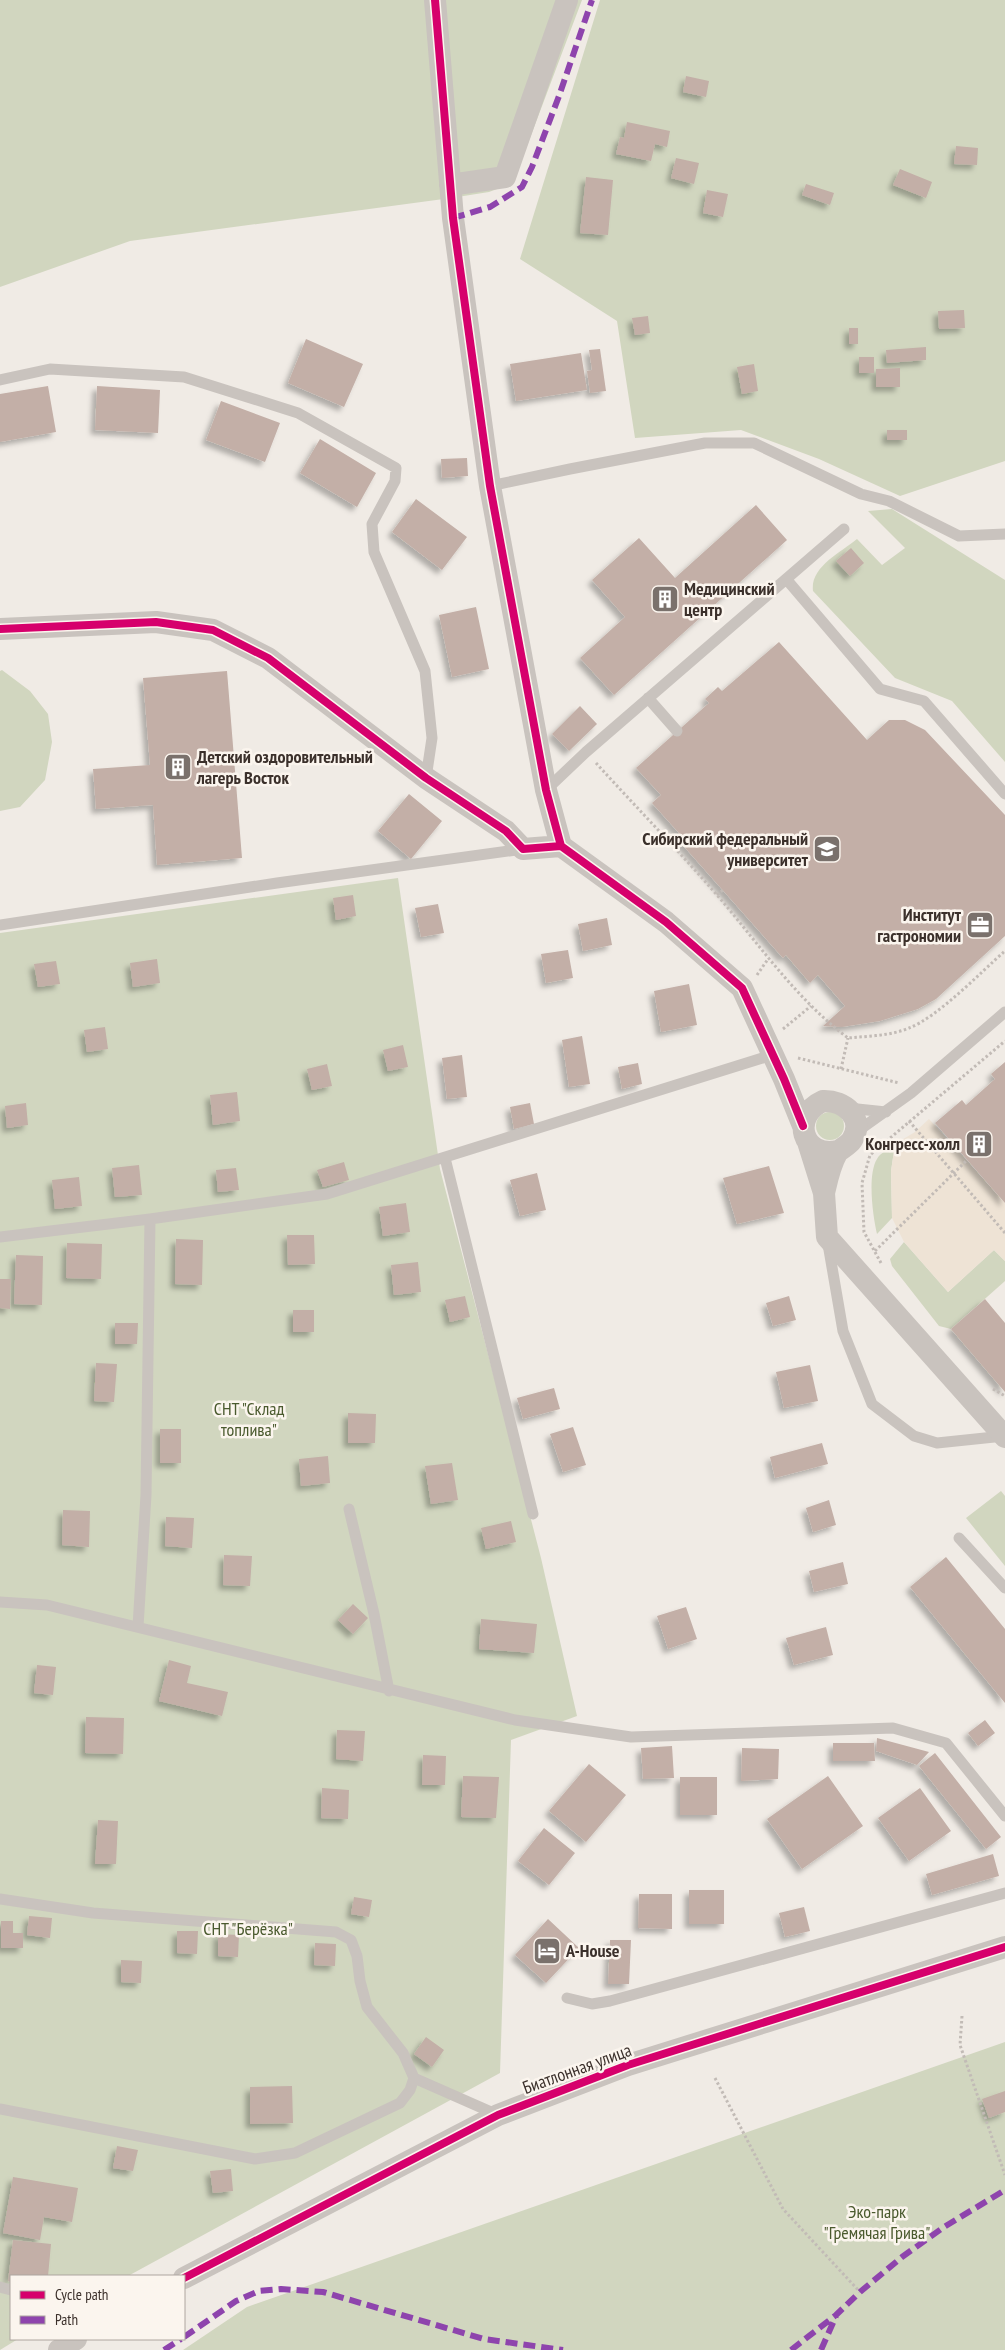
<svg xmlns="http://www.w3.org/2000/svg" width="1005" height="2350" font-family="'PT Sans Narrow',sans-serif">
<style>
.green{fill:#d1d6bf}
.plaza{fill:#eee3d5}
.building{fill:#c3afa7;filter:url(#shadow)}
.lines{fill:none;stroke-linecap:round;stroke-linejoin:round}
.path{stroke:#c2bbb6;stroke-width:3;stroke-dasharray:2.5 2.5;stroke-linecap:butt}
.service{stroke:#c9c3be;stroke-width:11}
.minor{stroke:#c9c3be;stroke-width:22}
.quiet{stroke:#8e44ad;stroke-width:6;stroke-dasharray:12 6;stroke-linecap:butt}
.cycleway-casing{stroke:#fbf5ee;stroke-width:11}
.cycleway{stroke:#d6006c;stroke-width:8}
.labels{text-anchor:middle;stroke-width:5;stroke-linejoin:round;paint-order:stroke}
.poi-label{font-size:18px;font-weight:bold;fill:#3b302b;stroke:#fbf5ee;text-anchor:start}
.park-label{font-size:18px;fill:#4a5a2e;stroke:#fbf5ee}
.street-label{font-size:18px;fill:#3b302b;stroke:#fbf5ee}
</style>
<defs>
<filter id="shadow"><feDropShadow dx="-4.5" dy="4.5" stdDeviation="2.5" flood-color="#0004"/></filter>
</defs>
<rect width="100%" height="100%" fill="#f0ebe5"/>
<path class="green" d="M 0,0 L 582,0 L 513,183 L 489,192 L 451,198 L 130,241 L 0,287 Z
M 600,0 L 1005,0 L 1005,461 L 900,496 L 819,459 L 741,430 L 635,438 L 617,321 L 520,259 Z
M 892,509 L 1005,580 L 1005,762 L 952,701 L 895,678 L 813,591 C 810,567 840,553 857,539 L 882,565 L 905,548 L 868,511 Z
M 2,670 L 30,691 L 48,714 L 52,742 L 45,780 L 20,807 L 0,811 L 0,671 Z
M 398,878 L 440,1169 L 541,1558 L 577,1716 L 511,1740 L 500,2073 L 128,2276 L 11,2276 L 11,2339 L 18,2339 L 0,2350 L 0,933 Z
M816 1126a14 14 0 1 1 28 0a14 14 0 1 1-28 0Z
M 895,1144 L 891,1171 L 892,1218 L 877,1234 C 873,1217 867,1175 877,1159 C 880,1153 889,1149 895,1144 Z
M 904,1242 L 948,1292 L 994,1250 L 1005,1261 L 1005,1281 L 951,1329 L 939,1326 L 892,1266 L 890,1259 Z
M 1001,1491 L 1005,1496 L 1005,1566 L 966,1518 Z
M 1005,2042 L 1005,2350 L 183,2350 L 247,2307 Z"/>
<path class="plaza" d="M 929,1119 L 1005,1203 L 1005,1261 L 994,1250 L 948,1292 L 904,1242 L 892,1218 L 891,1171 L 895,1144 L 915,1132 Z"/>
<path class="building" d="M 686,76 L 709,81 L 706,97 L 683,92 Z
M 627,122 L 670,131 L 667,147 L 655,144 L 651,161 L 616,154 L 620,137 L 624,138 Z
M 956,146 L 978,148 L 977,165 L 954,164 Z
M 676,158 L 699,163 L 694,184 L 671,178 Z
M 900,169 L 932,182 L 926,198 L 893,185 Z
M 586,177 L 613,180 L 608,235 L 580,233 Z
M 806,184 L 834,193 L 830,205 L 802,195 Z
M 707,190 L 728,194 L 723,217 L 703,213 Z
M 964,310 L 965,328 L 939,329 L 938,311 Z
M 648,316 L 650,333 L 635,335 L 632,318 Z
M 849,328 L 858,328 L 858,344 L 849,344 Z
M 306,339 L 363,364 L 344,407 L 288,383 Z
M 926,347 L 926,360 L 887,363 L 886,350 Z
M 600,349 L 606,391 L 590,393 L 587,371 L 592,370 L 589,350 Z
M 581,353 L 587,390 L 516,401 L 510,364 Z
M 859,357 L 874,357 L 874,373 L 859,373 Z
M 754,364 L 758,391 L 742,394 L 737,367 Z
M 900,368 L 900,387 L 876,387 L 876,369 Z
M 48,386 L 56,432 L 0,442 L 0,394 Z
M 97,386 L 160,390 L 158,433 L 95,430 Z
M 221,401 L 280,423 L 265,462 L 206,440 Z
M 887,430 L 907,430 L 907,440 L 887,440 Z
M 320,439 L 376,473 L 357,507 L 300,473 Z
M 467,458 L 468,476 L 442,478 L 441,459 Z
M 416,499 L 467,537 L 442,570 L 392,532 Z
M 756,505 L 787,540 L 614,695 L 580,658 L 625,617 L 592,580 L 639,538 L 675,578 Z
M 851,548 L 864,563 L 850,576 L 836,561 Z
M 476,607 L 489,669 L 452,677 L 439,615 Z
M 779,642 L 867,740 L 889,720 L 905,720 L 925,730 L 1005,815 L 1005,936 L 936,999 L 918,1009 L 880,1021 L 842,1027 L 823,1026 L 845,1006 L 818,975 L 810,983 L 786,955 L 783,958 L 680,842 L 676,836 L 679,833 L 652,803 L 661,795 L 636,768 L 709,703 L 705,699 L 718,687 L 722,691 Z
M 227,671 L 242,858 L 157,865 L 153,805 L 96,809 L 93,769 L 150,765 L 143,678 Z
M 580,706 L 597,724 L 569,751 L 552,734 Z
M 409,794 L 442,821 L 411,859 L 378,831 Z
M 353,895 L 356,916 L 336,920 L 333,898 Z
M 438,904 L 444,933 L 421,937 L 415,908 Z
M 607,918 L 612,945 L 583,951 L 578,924 Z
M 568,950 L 573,978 L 546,983 L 541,954 Z
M 157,959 L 160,983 L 133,987 L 130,963 Z
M 56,961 L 60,984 L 38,987 L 34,964 Z
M 689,984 L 697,1025 L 661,1032 L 654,991 Z
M 105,1027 L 108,1049 L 87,1052 L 84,1030 Z
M 582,1036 L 590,1084 L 569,1087 L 562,1040 Z
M 403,1045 L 408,1067 L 388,1071 L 383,1050 Z
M 462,1055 L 467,1097 L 447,1099 L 442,1058 Z
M 1005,1062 L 1005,1203 L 935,1123 L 962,1100 L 966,1105 L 995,1079 L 991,1074 Z
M 638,1063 L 642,1084 L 622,1089 L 618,1067 Z
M 327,1064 L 332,1086 L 312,1090 L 307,1069 Z
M 237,1092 L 240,1121 L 213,1125 L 210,1095 Z
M 26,1103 L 28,1125 L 7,1128 L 5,1106 Z
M 530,1103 L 534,1124 L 514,1129 L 510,1107 Z
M 344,1162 L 349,1180 L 323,1187 L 317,1170 Z
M 139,1165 L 142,1195 L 115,1197 L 112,1168 Z
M 769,1166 L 784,1213 L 737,1224 L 723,1178 Z
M 236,1168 L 239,1190 L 218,1192 L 216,1170 Z
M 537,1173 L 546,1210 L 520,1216 L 510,1180 Z
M 79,1177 L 82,1206 L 55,1209 L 52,1180 Z
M 406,1203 L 410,1232 L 383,1236 L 379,1207 Z
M 287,1235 L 314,1235 L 315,1264 L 288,1265 Z
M 176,1239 L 203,1240 L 202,1285 L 175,1284 Z
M 67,1243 L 102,1244 L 101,1279 L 66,1278 Z
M 16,1255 L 43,1256 L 42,1305 L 14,1304 Z
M 418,1262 L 421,1292 L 394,1295 L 391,1265 Z
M 0,1279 L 11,1279 L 10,1309 L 0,1308 Z
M 465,1296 L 470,1317 L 450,1322 L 445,1300 Z
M 789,1296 L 796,1320 L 773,1326 L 766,1303 Z
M 985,1299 L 1005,1323 L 1005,1392 L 951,1329 Z
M 293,1310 L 314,1310 L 314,1332 L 293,1332 Z
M 115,1323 L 138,1323 L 137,1344 L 115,1344 Z
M 96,1363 L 117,1364 L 114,1402 L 94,1401 Z
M 810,1365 L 818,1401 L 784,1408 L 776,1372 Z
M 554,1388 L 560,1409 L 523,1419 L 517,1398 Z
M 348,1413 L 376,1414 L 375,1443 L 348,1443 Z
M 573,1427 L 586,1465 L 563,1472 L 550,1434 Z
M 160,1429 L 181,1429 L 181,1463 L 160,1463 Z
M 822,1443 L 828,1464 L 775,1478 L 770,1457 Z
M 328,1456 L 330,1483 L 301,1486 L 299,1459 Z
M 452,1463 L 458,1500 L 431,1504 L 425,1466 Z
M 829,1500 L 836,1525 L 813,1532 L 806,1508 Z
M 63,1510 L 90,1511 L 89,1547 L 62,1545 Z
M 166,1517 L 194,1518 L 192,1548 L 165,1546 Z
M 511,1521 L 516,1542 L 486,1549 L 481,1528 Z
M 224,1555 L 252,1556 L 250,1586 L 223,1585 Z
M 946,1557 L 1005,1629 L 1005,1703 L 910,1587 Z
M 843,1562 L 848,1584 L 814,1592 L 809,1571 Z
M 353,1604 L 368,1618 L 353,1634 L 338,1620 Z
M 686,1607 L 697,1639 L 668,1649 L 657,1616 Z
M 481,1619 L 537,1624 L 534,1653 L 479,1649 Z
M 826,1627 L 833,1655 L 794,1665 L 786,1638 Z
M 169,1660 L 191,1666 L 187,1683 L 228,1692 L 222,1716 L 159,1701 Z
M 37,1665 L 56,1667 L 53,1695 L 34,1693 Z
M 86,1717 L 124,1718 L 123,1754 L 85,1753 Z
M 985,1720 L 995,1733 L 978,1746 L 968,1733 Z
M 337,1730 L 365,1731 L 363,1761 L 336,1759 Z
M 877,1738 L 929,1752 L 917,1765 L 876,1751 Z
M 833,1743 L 874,1743 L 875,1761 L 833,1761 Z
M 672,1746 L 674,1778 L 643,1779 L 641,1748 Z
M 742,1748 L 779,1749 L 778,1779 L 741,1781 Z
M 935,1753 L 1001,1837 L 986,1849 L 919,1766 Z
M 423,1755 L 446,1756 L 445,1785 L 422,1785 Z
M 589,1764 L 626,1795 L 586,1842 L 549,1811 Z
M 463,1776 L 499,1777 L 496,1818 L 461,1817 Z
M 828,1776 L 863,1826 L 802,1869 L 767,1819 Z
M 680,1777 L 717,1777 L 717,1815 L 680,1815 Z
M 322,1788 L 349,1790 L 348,1819 L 321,1818 Z
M 920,1788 L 951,1831 L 909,1861 L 878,1818 Z
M 98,1820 L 118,1821 L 116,1864 L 95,1864 Z
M 544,1828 L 575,1853 L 549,1885 L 518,1861 Z
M 993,1854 L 999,1876 L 932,1895 L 926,1874 Z
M 689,1890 L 724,1890 L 724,1924 L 689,1924 Z
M 639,1894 L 672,1894 L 672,1929 L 638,1928 Z
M 354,1897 L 372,1900 L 369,1917 L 351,1914 Z
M 804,1907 L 810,1931 L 785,1937 L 779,1913 Z
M 29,1916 L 52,1918 L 50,1938 L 27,1935 Z
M 548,1919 L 579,1948 L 546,1983 L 515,1955 Z
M 1,1921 L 13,1921 L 13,1933 L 23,1933 L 23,1948 L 1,1948 Z
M 177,1931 L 198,1931 L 197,1954 L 177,1953 Z
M 218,1934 L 239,1935 L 238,1957 L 218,1956 Z
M 610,1940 L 631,1940 L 629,1984 L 608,1984 Z
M 315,1943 L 336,1944 L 335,1966 L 314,1965 Z
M 121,1960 L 142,1961 L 141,1983 L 121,1982 Z
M 426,2037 L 444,2050 L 432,2067 L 414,2054 Z
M 292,2086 L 293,2123 L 250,2124 L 250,2087 Z
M 1005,2091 L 1005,2112 L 989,2118 L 982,2099 Z
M 117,2146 L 138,2150 L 133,2171 L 113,2168 Z
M 231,2169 L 233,2191 L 213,2193 L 210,2171 Z
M 13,2177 L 78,2188 L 72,2222 L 44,2217 L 40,2240 L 3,2233 Z
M 13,2240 L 51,2244 L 48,2276 L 11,2276 L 11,2282 L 8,2281 Z"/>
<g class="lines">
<path class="path" d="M 596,763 C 636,807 678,850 717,895 C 759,944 796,999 848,1038 C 868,1036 890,1036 909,1028 C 938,1017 981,972 1005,951
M 717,895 L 723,890
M 757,975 L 768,959
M 783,1029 L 811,1006
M 798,1058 L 899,1083
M 841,1069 L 848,1038
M 909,1121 L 1005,1233
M 875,1251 L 967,1160
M 881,1263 L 864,1232 L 862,1183 L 870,1155 L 1005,1041
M 993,1389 L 1005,1396
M 962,2016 L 960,2045 L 1005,2175
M 715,2078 L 783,2209 L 860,2292"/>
<path class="service" d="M 0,380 L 50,369 L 184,377 L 298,413 L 396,468 L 395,481 L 372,524 L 374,552 L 425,671 L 432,738 L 426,778
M 490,486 L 570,469 L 705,443 L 754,443 L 861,494 L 889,501 L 959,536 L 1005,534
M 787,580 L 880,689 L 924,701 L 1005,794
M 648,698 L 677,731
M 546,790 L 586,752 L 844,529
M 0,925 L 277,883 L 523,849
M 848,1108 L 886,1112
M 855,1133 L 911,1093 L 1005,1012
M 445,1158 L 533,1514
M 0,1237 L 150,1219 L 327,1194 L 772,1055
M 828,1244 L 843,1331 L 872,1404 L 914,1436 L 937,1443 L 1004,1436
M 349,1509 L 374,1614 L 389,1691
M 959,1538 L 1005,1588
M 0,1602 L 47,1605 L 515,1720 L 631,1737 L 893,1728 L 946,1743 L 1005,1816
M 138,1627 L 146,1495 L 150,1219
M 0,1899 L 93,1913 L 336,1932 L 351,1940 L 357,1956 L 360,1981 L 367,2007 L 403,2053 L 414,2078 L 498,2115
M 567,1998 L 592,2004 L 610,2001 L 1005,1893
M 0,2109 L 255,2159 L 295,2153 L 400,2103 L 410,2090 L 414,2078
M 0,2287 L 11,2290"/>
<path class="minor" d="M 435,0 L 453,218 L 490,486 L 546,790 L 561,846 L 666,922 L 742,988 L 784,1079 L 803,1126
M 450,185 L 505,177 L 567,0
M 0,629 L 156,622 L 213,630 L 268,658 L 426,778 L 506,831 L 523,849 L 561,846
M 808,1142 L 824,1193 L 827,1237 L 1005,1437
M 824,1193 C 827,1180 830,1165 837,1153 C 841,1148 848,1146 852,1140 C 866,1118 844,1100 823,1101 C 790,1116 802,1159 838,1151
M 184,2278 L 498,2115 L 628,2065 L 1005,1947
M 59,2350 L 76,2339"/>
<path class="quiet" d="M 453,218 L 490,207 L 522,187 L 532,167 L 559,96 L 592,0
M 184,2337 L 236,2301 L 259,2291 L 281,2289 L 323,2292 L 484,2339 L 563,2350
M 164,2350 L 181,2339
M 791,2350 L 836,2315 L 860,2292 L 902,2257 L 944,2227 L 1005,2190
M 821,2350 L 836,2316"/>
<g class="cycleway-casing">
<path id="cycleway" d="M 435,0 L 453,218 L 490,486 L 546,790 L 561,846 L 666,922 L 742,988 L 784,1079 L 803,1126
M 0,629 L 156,622 L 213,630 L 268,658 L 426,778 L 506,831 L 523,849 L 561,846
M 184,2278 L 498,2115 L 628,2065 L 1005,1947"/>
</g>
<use href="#cycleway" class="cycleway"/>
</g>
<defs>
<g id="building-square" transform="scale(1.4375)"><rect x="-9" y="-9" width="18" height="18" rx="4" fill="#7a716c" stroke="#fbf5ee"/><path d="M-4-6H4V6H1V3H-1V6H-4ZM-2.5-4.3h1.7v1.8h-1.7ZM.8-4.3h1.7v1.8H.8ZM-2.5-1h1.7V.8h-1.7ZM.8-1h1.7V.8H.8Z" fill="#fff"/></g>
<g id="university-square" transform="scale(1.4375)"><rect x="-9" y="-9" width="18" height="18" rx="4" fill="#7a716c" stroke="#fbf5ee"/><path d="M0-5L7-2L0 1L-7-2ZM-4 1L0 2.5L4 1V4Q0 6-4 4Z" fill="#fff"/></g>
<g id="office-square" transform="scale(1.4375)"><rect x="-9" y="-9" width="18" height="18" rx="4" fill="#7a716c" stroke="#fbf5ee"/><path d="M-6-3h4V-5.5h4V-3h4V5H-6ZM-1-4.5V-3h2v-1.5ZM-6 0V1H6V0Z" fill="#fff"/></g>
<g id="hotel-square" transform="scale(1.4375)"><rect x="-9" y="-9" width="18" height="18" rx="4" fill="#7a716c" stroke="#fbf5ee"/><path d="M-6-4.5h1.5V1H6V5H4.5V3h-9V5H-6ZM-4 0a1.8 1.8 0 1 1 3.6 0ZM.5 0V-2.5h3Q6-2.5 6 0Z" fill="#fff"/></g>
</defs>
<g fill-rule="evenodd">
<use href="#building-square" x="665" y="599"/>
<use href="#building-square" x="178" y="767"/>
<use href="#university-square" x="827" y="849"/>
<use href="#office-square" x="980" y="925"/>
<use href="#building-square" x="979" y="1144"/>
<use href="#hotel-square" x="547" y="1951"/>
</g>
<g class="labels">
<g class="poi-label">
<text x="684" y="595">Медицинский<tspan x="684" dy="21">центр</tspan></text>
<text x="197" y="763">Детский оздоровительный<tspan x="197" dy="21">лагерь Восток</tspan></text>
<text x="808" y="845" text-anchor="end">Сибирский федеральный<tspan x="808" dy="21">университет</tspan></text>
<text x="961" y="921" text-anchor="end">Институт<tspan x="961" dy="21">гастрономии</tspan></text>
<text x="960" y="1150" text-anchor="end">Конгресс-холл</text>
<text x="566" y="1957">A-House</text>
</g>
<g class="park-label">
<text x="249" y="1415">СНТ "Склад<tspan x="249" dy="21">топлива"</tspan></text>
<text x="248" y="1935">СНТ "Берёзка"</text>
<text x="877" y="2218">Эко-парк<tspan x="877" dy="21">"Гремячая Грива"</tspan></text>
</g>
<g class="street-label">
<text transform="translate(577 2069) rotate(-20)" y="6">Биатлонная улица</text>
</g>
</g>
<rect x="10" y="2275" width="175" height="65" fill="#fbf5ee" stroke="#aea6a0"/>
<rect x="20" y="2291" width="25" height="8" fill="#d6006c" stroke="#aea6a0"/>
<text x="55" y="2300" font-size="15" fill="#3b302b">Cycle path</text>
<rect x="20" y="2316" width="25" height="8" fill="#8e44ad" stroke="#aea6a0"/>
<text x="55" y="2325" font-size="15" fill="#3b302b">Path</text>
</svg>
